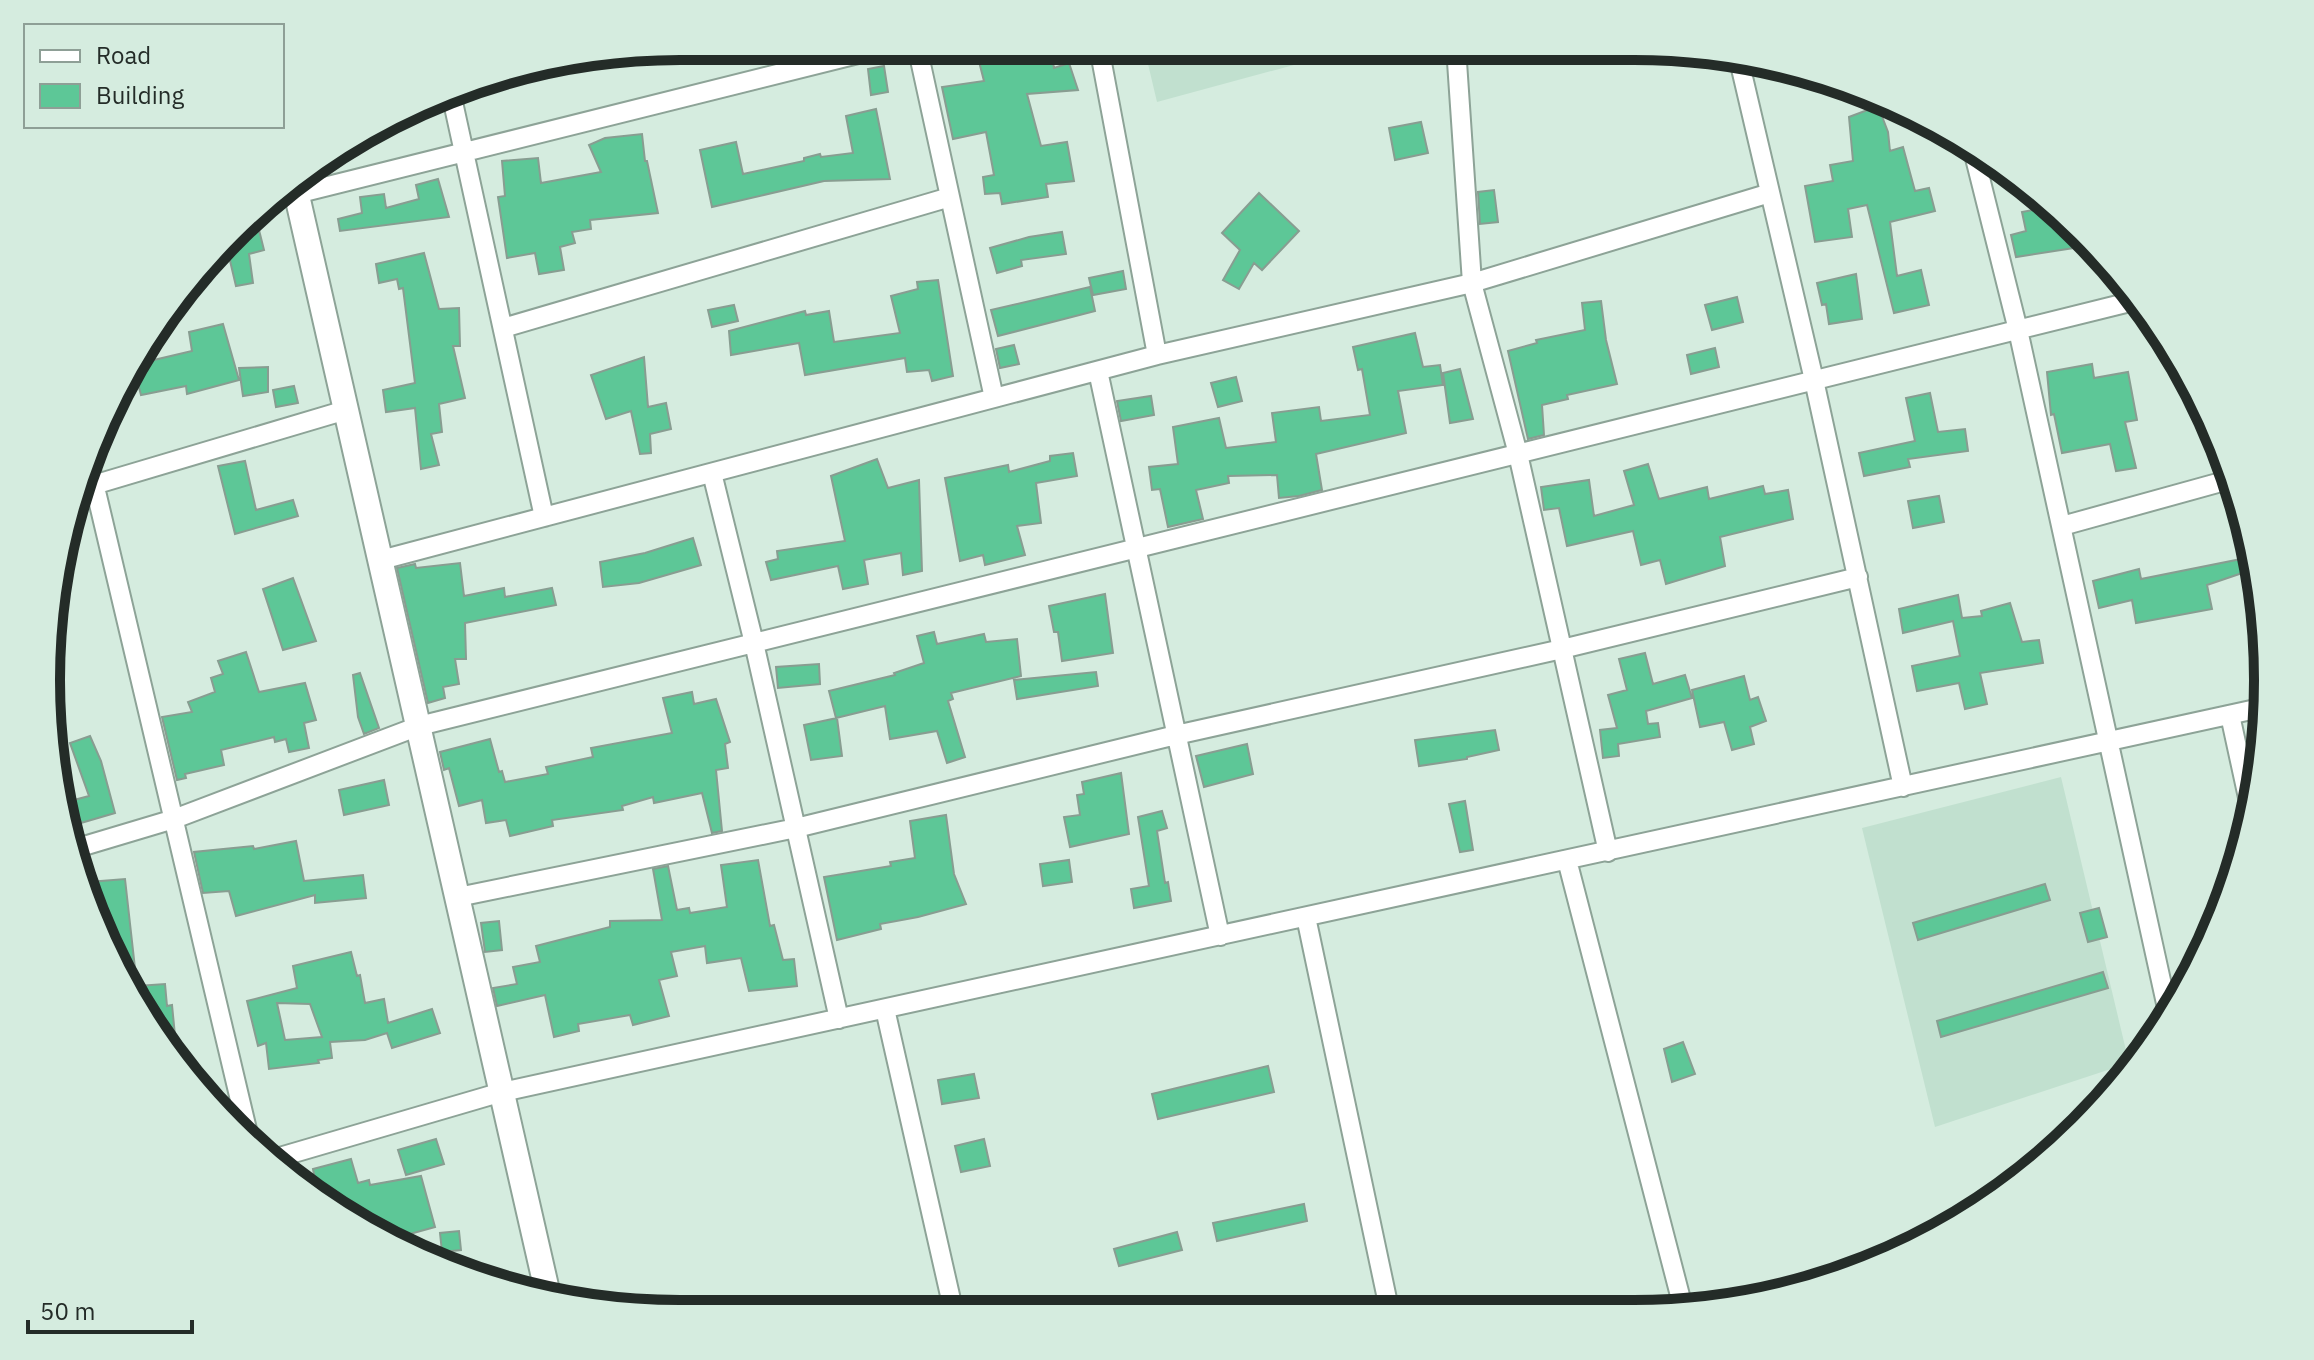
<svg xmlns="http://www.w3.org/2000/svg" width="2314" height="1360" font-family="'IBM Plex Sans',sans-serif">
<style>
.built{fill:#c1e0cf}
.building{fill:#5dc797;stroke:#889d91;stroke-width:2;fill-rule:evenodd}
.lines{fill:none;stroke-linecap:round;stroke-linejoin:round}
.minor-casing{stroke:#8da397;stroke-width:22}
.tertiary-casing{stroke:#8da397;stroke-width:28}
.minor{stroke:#fff;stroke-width:18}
.tertiary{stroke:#fff;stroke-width:24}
.rim{fill:none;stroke:#242c28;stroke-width:10}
</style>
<rect width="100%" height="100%" fill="#d5ecdf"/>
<path class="built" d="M 1144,47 L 1360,47 L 1157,102 Z
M 2061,777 L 2129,1063 L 1935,1127 L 1862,828 Z"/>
<path class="building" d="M 975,46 L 1010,46 L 1012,54 L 1050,47 L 1054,68 L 1069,63 L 1078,90 L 1027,94 L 1041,146 L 1067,142 L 1074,181 L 1046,184 L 1048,197 L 1002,204 L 1000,193 L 985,194 L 983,177 L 994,175 L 986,132 L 953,139 L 942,87 L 984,81 Z
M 884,66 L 888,92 L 871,95 L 868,69 Z
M 1878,106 L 1888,132 L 1890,151 L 1903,147 L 1915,191 L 1929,188 L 1935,211 L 1890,222 L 1897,276 L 1921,270 L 1929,305 L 1894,313 L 1867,205 L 1848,209 L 1852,237 L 1815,242 L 1805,186 L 1833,181 L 1830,165 L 1853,161 L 1849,117 Z
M 876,109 L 890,179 L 824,181 L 712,207 L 700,150 L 736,142 L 743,174 L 804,161 L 804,158 L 820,154 L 821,157 L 853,153 L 846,116 Z
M 1421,122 L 1428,153 L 1395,160 L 1389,128 Z
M 642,134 L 645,161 L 647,161 L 658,213 L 590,220 L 591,229 L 572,232 L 575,243 L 560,247 L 564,270 L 539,274 L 535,253 L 507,258 L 498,197 L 505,196 L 502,161 L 538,158 L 541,183 L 601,172 L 589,145 L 605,138 Z
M 438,179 L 449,217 L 340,231 L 338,219 L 362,213 L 360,197 L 384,194 L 386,208 L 419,199 L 416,185 Z
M 1494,190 L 1498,222 L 1480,224 L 1478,192 Z
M 1259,193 L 1299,231 L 1262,270 L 1254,263 L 1239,289 L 1223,280 L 1240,250 L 1222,233 Z
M 2043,208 L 2045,221 L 2066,219 L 2093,245 L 2016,257 L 2011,235 L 2026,231 L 2022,212 Z
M 258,226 L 264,250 L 249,254 L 253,283 L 236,286 L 227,248 L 245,230 Z
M 1062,232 L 1066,254 L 1021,260 L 1022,266 L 997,273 L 990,248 L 1029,237 Z
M 424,253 L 439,309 L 459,308 L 460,346 L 453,346 L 465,398 L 439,404 L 442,432 L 431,434 L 439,465 L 421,469 L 415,408 L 386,412 L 383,390 L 415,383 L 403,288 L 399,289 L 397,279 L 379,283 L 376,264 Z
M 1123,271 L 1126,289 L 1093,295 L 1089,278 Z
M 1856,274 L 1862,319 L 1829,324 L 1826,304 L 1822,305 L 1817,283 Z
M 938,280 L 953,376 L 932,381 L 929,370 L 907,372 L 905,358 L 805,375 L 799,343 L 731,355 L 729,331 L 805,311 L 806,315 L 829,311 L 834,342 L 900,333 L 891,296 L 918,289 L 917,282 Z
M 1090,287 L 1095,311 L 998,336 L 991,310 Z
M 1737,297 L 1743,322 L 1712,330 L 1705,305 Z
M 1601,301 L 1606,340 L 1617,384 L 1567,395 L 1568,399 L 1542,405 L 1544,435 L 1528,439 L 1508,351 L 1537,343 L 1536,340 L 1585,330 L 1582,303 Z
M 734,305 L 738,321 L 712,327 L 708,310 Z
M 223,324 L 239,380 L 187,394 L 186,386 L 141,395 L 134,368 L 137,364 L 192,351 L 189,332 Z
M 1415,333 L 1423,367 L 1440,365 L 1443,385 L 1398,391 L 1406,433 L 1316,454 L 1322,490 L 1299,496 L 1279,498 L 1277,475 L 1228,476 L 1229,483 L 1196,490 L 1203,519 L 1168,527 L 1160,489 L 1152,490 L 1149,467 L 1178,464 L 1173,427 L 1219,418 L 1226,448 L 1276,442 L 1272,413 L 1319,407 L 1321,421 L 1370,415 L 1362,369 L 1358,370 L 1353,347 Z
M 1014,345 L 1019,364 L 1000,368 L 996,349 Z
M 1715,348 L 1719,367 L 1691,374 L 1687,355 Z
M 644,357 L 648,407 L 666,403 L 671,429 L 650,434 L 651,453 L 640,454 L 631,411 L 606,419 L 591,375 Z
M 2092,364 L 2094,378 L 2128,372 L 2137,420 L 2125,422 L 2136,468 L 2116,471 L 2110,444 L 2062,453 L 2054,414 L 2051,415 L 2047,372 Z
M 268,367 L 268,392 L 243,396 L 239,368 Z
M 1460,369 L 1473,419 L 1450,423 L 1443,373 Z
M 1236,377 L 1242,401 L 1218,407 L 1211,383 Z
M 294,386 L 298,403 L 276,407 L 273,390 Z
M 1930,393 L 1938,432 L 1965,429 L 1968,451 L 1908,459 L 1910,467 L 1864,476 L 1859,453 L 1915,441 L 1906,398 Z
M 1151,396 L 1154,415 L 1121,421 L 1117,401 Z
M 1073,453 L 1077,476 L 1036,483 L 1041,523 L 1017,526 L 1025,555 L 985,565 L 983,555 L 960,561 L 945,478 L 1008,465 L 1009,472 L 1050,461 L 1050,456 Z
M 877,459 L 888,488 L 919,480 L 922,571 L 903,575 L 901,553 L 864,560 L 868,584 L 843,589 L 838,566 L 771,580 L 766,562 L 778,559 L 777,551 L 845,541 L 831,476 Z
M 245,461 L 256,510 L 293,500 L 298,516 L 235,534 L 218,466 Z
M 1648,464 L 1659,499 L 1707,487 L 1709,499 L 1763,486 L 1765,494 L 1788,490 L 1793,519 L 1720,537 L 1725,566 L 1666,584 L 1660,560 L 1641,565 L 1633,531 L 1567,546 L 1559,508 L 1544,510 L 1541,487 L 1589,480 L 1594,516 L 1634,505 L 1624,471 Z
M 1939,496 L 1944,522 L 1913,528 L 1908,501 Z
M 693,538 L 701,565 L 639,583 L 603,587 L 600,562 L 645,553 Z
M 2256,556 L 2257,568 L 2207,585 L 2212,609 L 2136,623 L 2132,600 L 2099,608 L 2093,581 L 2139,569 L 2141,579 Z
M 460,563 L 464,596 L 504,588 L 505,597 L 552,588 L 556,605 L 465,623 L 466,659 L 455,659 L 459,684 L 443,687 L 445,698 L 428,703 L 397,568 L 415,564 L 416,568 Z
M 293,578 L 316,641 L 283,650 L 263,589 Z
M 1105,594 L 1113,653 L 1062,661 L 1058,632 L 1054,632 L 1049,606 Z
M 1958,595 L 1962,618 L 1982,616 L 1981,611 L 2010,603 L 2022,642 L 2039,640 L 2043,663 L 1980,673 L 1987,704 L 1965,709 L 1959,683 L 1917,691 L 1912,666 L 1960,656 L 1953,621 L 1903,633 L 1899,609 Z
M 934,632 L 937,644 L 984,634 L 986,642 L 1017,639 L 1021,676 L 951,693 L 953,699 L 948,701 L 965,757 L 947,763 L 937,731 L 890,739 L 885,706 L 836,718 L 829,691 L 895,675 L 894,673 L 924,663 L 917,636 Z
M 246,652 L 259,692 L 305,683 L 316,720 L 304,723 L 309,748 L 289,752 L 286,739 L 275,742 L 274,737 L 221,750 L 224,765 L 185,774 L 186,778 L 177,780 L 162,717 L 192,712 L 188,702 L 215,692 L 211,678 L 223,674 L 218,661 Z
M 1645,653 L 1653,684 L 1685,675 L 1692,698 L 1646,711 L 1648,724 L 1658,723 L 1660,737 L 1618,744 L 1619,756 L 1603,758 L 1600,730 L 1617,728 L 1608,695 L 1627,690 L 1619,659 Z
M 819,664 L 820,684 L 778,688 L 776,667 Z
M 1096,672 L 1098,686 L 1017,699 L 1014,680 Z
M 360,673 L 379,728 L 364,734 L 358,717 L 353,675 Z
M 1744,676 L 1750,700 L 1758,697 L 1766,721 L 1750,727 L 1754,744 L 1732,750 L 1724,722 L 1700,727 L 1692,690 Z
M 692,692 L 694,704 L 716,699 L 730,742 L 725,744 L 728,768 L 716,770 L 722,831 L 712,833 L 702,793 L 654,803 L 653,797 L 622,806 L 623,810 L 552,820 L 553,826 L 510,836 L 506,820 L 486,823 L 482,800 L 459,806 L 449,768 L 444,770 L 440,752 L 490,739 L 499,772 L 502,771 L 505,782 L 548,774 L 546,767 L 593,757 L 591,748 L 672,733 L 663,698 Z
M 837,718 L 842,756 L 811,760 L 804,725 Z
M 1495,730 L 1499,750 L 1467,757 L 1467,759 L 1419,766 L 1415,740 Z
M 90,736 L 101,761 L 115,813 L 81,823 L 74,800 L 89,796 L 70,743 Z
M 1247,744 L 1253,774 L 1204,787 L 1196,756 Z
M 1121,773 L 1129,834 L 1070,847 L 1064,817 L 1080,815 L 1077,795 L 1084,794 L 1082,782 Z
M 384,780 L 389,805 L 344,815 L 339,790 Z
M 1465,801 L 1473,850 L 1460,852 L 1449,804 Z
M 1162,811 L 1167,828 L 1157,831 L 1165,883 L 1168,882 L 1171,901 L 1134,908 L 1131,889 L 1149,886 L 1138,817 Z
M 946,815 L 954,874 L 966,904 L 918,917 L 880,924 L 881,929 L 837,940 L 824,877 L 891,866 L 890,862 L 915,858 L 910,821 Z
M 296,841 L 304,881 L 363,875 L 366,898 L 315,903 L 315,895 L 236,916 L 229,891 L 203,893 L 194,852 L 253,846 L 254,849 Z
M 758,860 L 770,926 L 774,925 L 783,960 L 794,959 L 797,986 L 749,991 L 741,958 L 707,963 L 705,946 L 671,952 L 677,976 L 659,980 L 669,1016 L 633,1025 L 630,1015 L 578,1024 L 579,1031 L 554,1037 L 545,995 L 497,1006 L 493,988 L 517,984 L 513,967 L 540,962 L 536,946 L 610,927 L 610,921 L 662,920 L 653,869 L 668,866 L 677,910 L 689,908 L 690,913 L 727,907 L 721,865 Z
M 1069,860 L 1072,882 L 1043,886 L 1040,864 Z
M 125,879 L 137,986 L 165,984 L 167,1006 L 172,1005 L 177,1056 L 94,922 L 89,899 L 92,898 L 89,882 Z
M 2045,884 L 2050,900 L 1918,940 L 1913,923 Z
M 2099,908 L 2107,937 L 2088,942 L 2080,913 Z
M 499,921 L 502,950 L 485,952 L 481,923 Z
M 351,952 L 357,976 L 360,975 L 365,1003 L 384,999 L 388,1023 L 432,1009 L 440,1033 L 392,1048 L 387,1033 L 365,1040 L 330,1042 L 332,1058 L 318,1060 L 319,1063 L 269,1069 L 266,1043 L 258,1046 L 247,1001 L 297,988 L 293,966 ZM 277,1003 L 310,1004 L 322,1037 L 285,1040 Z
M 2103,972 L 2108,988 L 1941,1037 L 1937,1021 Z
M 1683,1042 L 1695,1074 L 1672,1082 L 1664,1049 Z
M 1268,1066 L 1274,1092 L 1158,1119 L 1152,1094 Z
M 974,1074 L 979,1098 L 942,1104 L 938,1080 Z
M 436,1139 L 444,1164 L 406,1175 L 398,1150 Z
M 984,1139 L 990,1166 L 961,1172 L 955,1146 Z
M 351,1159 L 358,1183 L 369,1180 L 370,1185 L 421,1176 L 435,1227 L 392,1239 L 328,1207 L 293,1177 L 314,1174 L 313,1169 Z
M 1304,1204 L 1307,1221 L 1217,1241 L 1213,1223 Z
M 459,1231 L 461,1250 L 442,1252 L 440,1233 Z
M 1177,1232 L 1182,1250 L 1119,1266 L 1114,1249 Z"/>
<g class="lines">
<g class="minor-casing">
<path id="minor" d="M 917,46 L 994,398
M 1099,47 L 1157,355
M 1456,47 L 1472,283 L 1518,454 L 1608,852
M 1739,60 L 1814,380 L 1903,787
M 451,93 L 544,517
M 1972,146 L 2018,330 L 2169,1017
M 272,200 L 890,46
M 503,328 L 950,197
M 1098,371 L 1220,936
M 90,466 L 249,1138
M 712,473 L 754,643 L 839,1019
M 80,489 L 346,410
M 2062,526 L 2232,479
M 381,560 L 1157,355 L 1472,283 L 1770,193
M 2230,715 L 2252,816
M 77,848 L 174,819 L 419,726 L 2138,300
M 1567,860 L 1684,1311
M 458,897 L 796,828 L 1176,735 L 1562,649 L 1858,577
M 1306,917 L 1390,1313
M 885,1009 L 954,1313
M 273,1159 L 502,1092 L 2265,707"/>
</g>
<g class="tertiary-casing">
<path id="tertiary" d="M 293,178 L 548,1295"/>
</g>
<use href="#minor" class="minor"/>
<use href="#tertiary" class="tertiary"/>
</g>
<path d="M0 0H2314V1360H0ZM680 60H1634A620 620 0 0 1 2254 680V680A620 620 0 0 1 1634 1300H680A620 620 0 0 1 60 680V680A620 620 0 0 1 680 60Z" fill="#d5ecdf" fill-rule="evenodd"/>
<path class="rim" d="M680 60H1634A620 620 0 0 1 2254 680V680A620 620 0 0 1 1634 1300H680A620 620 0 0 1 60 680V680A620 620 0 0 1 680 60Z"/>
<rect x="24" y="24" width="260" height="104" fill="#d5ecdf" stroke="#8e9f96" stroke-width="2"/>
<rect x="40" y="50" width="40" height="12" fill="#ffffff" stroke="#8e9f96" stroke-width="2"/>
<text x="96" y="64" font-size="24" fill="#242c28">Road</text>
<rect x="40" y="84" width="40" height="24" fill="#5dc797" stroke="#8e9f96" stroke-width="2"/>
<text x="96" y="104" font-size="24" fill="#242c28">Building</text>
<path d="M28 1320v12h164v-12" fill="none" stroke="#242c28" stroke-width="4"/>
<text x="40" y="1320" font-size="24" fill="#242c28" stroke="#d5ecdf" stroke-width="6" paint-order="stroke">50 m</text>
</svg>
